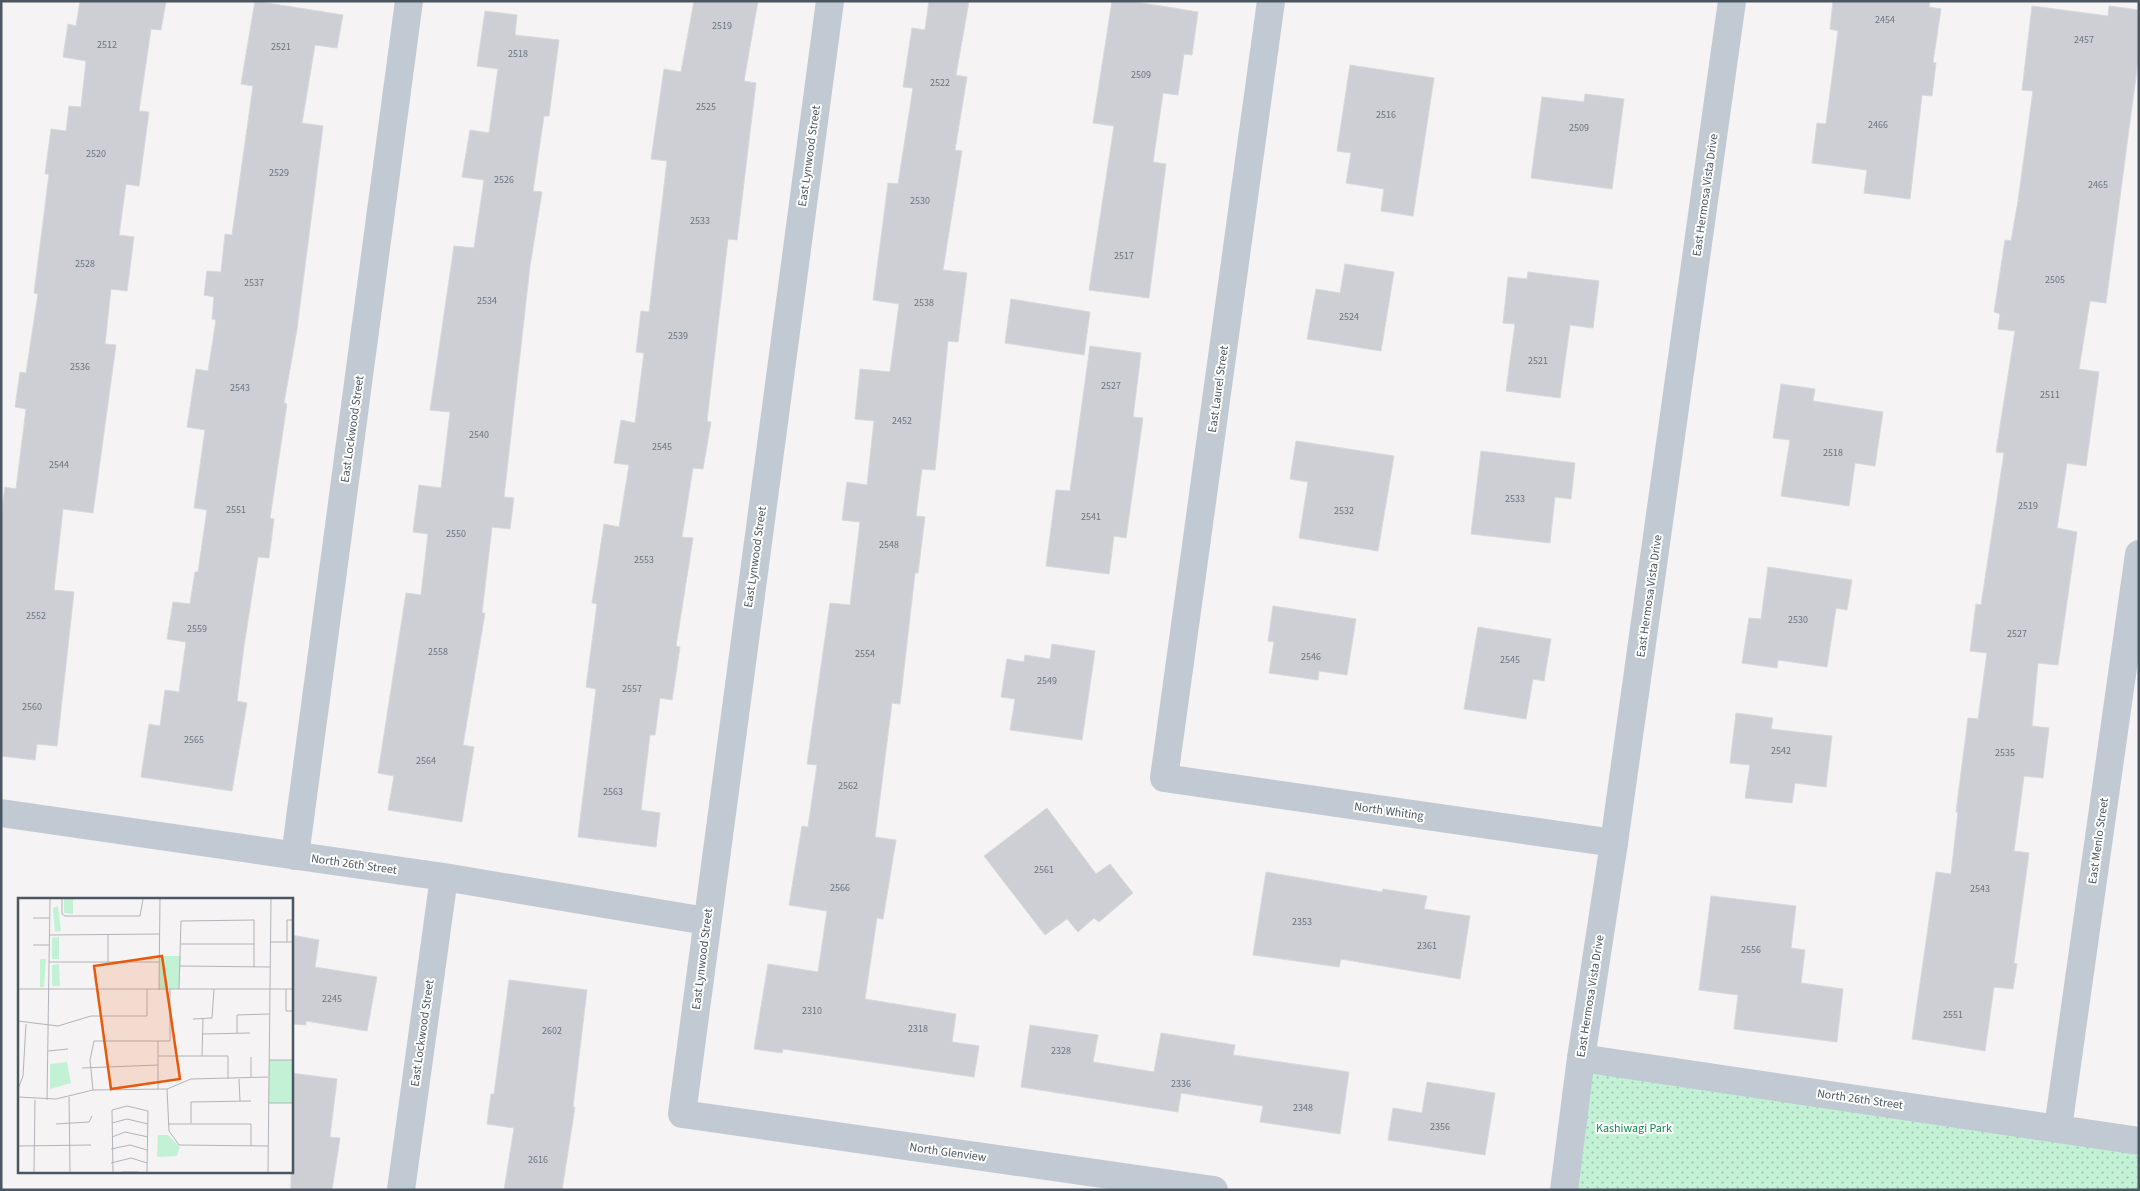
<svg xmlns="http://www.w3.org/2000/svg" width="2140" height="1191" font-family="'Source Sans 3',sans-serif">
<style>
.park{fill:url(#park-dots)}
.building{fill:#cdcfd5;stroke:#d7d9de}
.lines{fill:none;stroke-linecap:round;stroke-linejoin:round}
.minor{stroke:#c1cad2;stroke-width:28}
.tertiary{stroke:#c1cad2;stroke-width:28}
.labels{text-anchor:middle;stroke-width:4;stroke-linejoin:round;paint-order:stroke}
.number-label{font-size:10px;fill:#6b747e}
.street-label{font-size:12px;fill:#4a5661;stroke:#fff}
.park-label{font-size:12px;fill:#17864f;stroke:#fff}
.inset-road{fill:none;stroke:#b1b4b9;stroke-width:1}
.view{fill:#e8590c;fill-opacity:0.15;stroke:#e8590c;stroke-width:2.5}
.inset-edge{fill:none;stroke:#4a5661;stroke-width:2.5}
</style>
<defs>
<pattern id="park-dots" width="8" height="8" patternUnits="userSpaceOnUse" patternTransform="scale(1.25)"><rect width="8" height="8" fill="#c3f1d5"/><path d="M2 2h.1M6 6h.1" fill="none" stroke="#a0c6b0" stroke-width="1.8" stroke-linecap="round"/></pattern>
</defs>
<rect width="100%" height="100%" fill="#f5f3f3"/>
<path class="park" d="M 1581,1058 L 2139,1141 L 2139,1190 L 1564,1190 Z"/>
<path class="building" d="M 80,1 L 166,1 L 161,30 L 151,29 L 139,111 L 149,112 L 139,186 L 126,184 L 119,235 L 134,237 L 127,291 L 111,289 L 105,344 L 116,345 L 93,513 L 63,509 L 54,590 L 74,592 L 57,746 L 37,744 L 35,760 L 1,756 L 1,515 L 5,487 L 16,489 L 26,409 L 15,407 L 20,372 L 26,373 L 38,294 L 34,293 L 49,174 L 45,174 L 51,129 L 66,131 L 69,106 L 81,107 L 86,61 L 63,57 L 68,24 L 76,26 Z
M 255,1 L 343,15 L 337,48 L 315,45 L 302,123 L 323,126 L 297,329 L 284,403 L 287,404 L 270,518 L 274,519 L 269,558 L 258,557 L 244,646 L 237,701 L 247,703 L 232,791 L 141,777 L 149,724 L 160,726 L 165,690 L 179,692 L 186,642 L 167,639 L 173,602 L 190,604 L 195,572 L 198,572 L 207,510 L 194,508 L 205,430 L 187,427 L 196,369 L 208,371 L 216,320 L 212,319 L 214,297 L 204,295 L 207,271 L 221,272 L 225,234 L 232,235 L 253,86 L 241,84 Z
M 694,1 L 758,1 L 744,81 L 756,83 L 737,240 L 728,239 L 707,421 L 711,422 L 703,469 L 693,468 L 682,537 L 693,538 L 676,646 L 680,647 L 672,700 L 660,698 L 655,735 L 650,735 L 641,810 L 660,813 L 656,847 L 578,837 L 596,689 L 586,687 L 597,604 L 592,603 L 604,524 L 619,527 L 629,465 L 614,463 L 621,420 L 635,423 L 644,353 L 636,352 L 641,311 L 649,312 L 667,161 L 651,159 L 664,69 L 681,72 Z
M 929,1 L 969,1 L 956,75 L 967,77 L 955,150 L 962,151 L 943,270 L 967,273 L 958,342 L 948,341 L 935,470 L 922,469 L 916,516 L 925,517 L 918,573 L 915,573 L 900,704 L 892,703 L 875,837 L 896,840 L 883,919 L 877,918 L 865,999 L 956,1014 L 952,1042 L 979,1046 L 974,1077 L 783,1049 L 782,1053 L 754,1049 L 768,964 L 818,972 L 827,911 L 789,905 L 802,826 L 808,827 L 817,765 L 807,764 L 830,603 L 850,605 L 860,522 L 842,520 L 847,482 L 867,485 L 874,421 L 855,419 L 860,369 L 890,372 L 899,304 L 873,300 L 888,183 L 898,184 L 913,88 L 903,87 L 912,28 L 925,30 Z
M 1112,1 L 1130,1 L 1198,12 L 1192,55 L 1184,54 L 1178,95 L 1163,93 L 1153,162 L 1166,164 L 1149,298 L 1089,290 L 1114,126 L 1093,123 Z
M 1833,1 L 1930,1 L 1929,7 L 1941,9 L 1933,62 L 1936,63 L 1932,96 L 1922,95 L 1910,199 L 1864,193 L 1867,170 L 1812,163 L 1817,123 L 1826,124 L 1838,31 L 1830,29 Z
M 2032,6 L 2108,16 L 2109,6 L 2139,10 L 2139,54 L 2106,303 L 2090,301 L 2079,369 L 2099,372 L 2086,466 L 2067,463 L 2057,528 L 2077,532 L 2058,665 L 2038,663 L 2032,726 L 2049,728 L 2043,778 L 2024,776 L 2014,851 L 2029,853 L 2014,963 L 2017,964 L 2013,989 L 1994,987 L 1985,1051 L 1912,1039 L 1936,872 L 1951,874 L 1958,812 L 1956,812 L 1968,718 L 1978,719 L 1987,653 L 1970,651 L 1976,604 L 1981,605 L 2004,453 L 1996,452 L 2015,331 L 1998,329 L 2000,314 L 1994,312 L 2005,240 L 2011,241 L 2018,201 L 2033,91 L 2022,90 Z
M 485,11 L 517,15 L 515,35 L 559,40 L 549,116 L 544,116 L 533,191 L 542,192 L 530,266 L 504,497 L 514,498 L 510,529 L 492,527 L 482,613 L 485,613 L 463,745 L 474,747 L 462,822 L 388,810 L 394,776 L 378,773 L 406,593 L 421,595 L 428,534 L 413,532 L 419,485 L 441,488 L 450,412 L 430,410 L 454,246 L 474,248 L 484,180 L 462,177 L 470,130 L 489,133 L 498,69 L 477,66 Z
M 1350,65 L 1434,78 L 1413,216 L 1381,211 L 1384,189 L 1346,183 L 1351,153 L 1337,151 Z
M 1585,94 L 1624,99 L 1612,189 L 1531,178 L 1542,97 L 1584,102 Z
M 1345,264 L 1394,272 L 1381,351 L 1307,339 L 1316,289 L 1340,293 Z
M 1528,272 L 1599,281 L 1593,328 L 1570,325 L 1560,398 L 1506,391 L 1515,324 L 1503,323 L 1508,277 L 1527,279 Z
M 1011,299 L 1090,312 L 1084,355 L 1005,343 Z
M 1090,346 L 1141,353 L 1133,417 L 1143,418 L 1126,538 L 1114,536 L 1109,574 L 1046,566 L 1056,490 L 1070,491 Z
M 1781,384 L 1815,389 L 1813,401 L 1883,412 L 1875,466 L 1855,463 L 1849,506 L 1781,496 L 1790,440 L 1773,438 Z
M 1296,441 L 1394,456 L 1378,551 L 1299,538 L 1308,482 L 1290,479 Z
M 1481,451 L 1575,463 L 1571,499 L 1555,497 L 1550,543 L 1471,534 Z
M 1768,567 L 1852,580 L 1847,610 L 1836,608 L 1827,667 L 1778,660 L 1777,668 L 1742,663 L 1749,618 L 1761,619 Z
M 1273,606 L 1356,619 L 1347,675 L 1319,671 L 1318,680 L 1269,673 L 1274,642 L 1268,641 Z
M 1478,627 L 1551,639 L 1544,681 L 1533,679 L 1526,719 L 1464,709 Z
M 1052,644 L 1095,651 L 1082,740 L 1010,730 L 1015,699 L 1001,697 L 1007,659 L 1024,662 L 1025,655 L 1050,659 Z
M 1736,713 L 1773,718 L 1771,729 L 1832,736 L 1826,787 L 1795,783 L 1792,803 L 1745,798 L 1750,765 L 1730,763 Z
M 1047,808 L 1096,874 L 1110,864 L 1133,893 L 1099,922 L 1094,918 L 1078,932 L 1067,919 L 1045,935 L 984,856 Z
M 1266,872 L 1382,892 L 1383,889 L 1427,896 L 1424,909 L 1470,916 L 1460,979 L 1341,959 L 1339,967 L 1253,955 Z
M 1711,896 L 1796,906 L 1791,948 L 1805,950 L 1801,983 L 1843,989 L 1837,1042 L 1734,1029 L 1738,995 L 1699,990 Z
M 291,935 L 319,940 L 315,967 L 377,977 L 367,1031 L 306,1021 L 306,1025 L 291,1024 Z
M 509,980 L 587,990 L 573,1107 L 575,1107 L 562,1190 L 504,1190 L 514,1128 L 487,1124 L 491,1094 L 494,1094 Z
M 1030,1025 L 1098,1035 L 1093,1062 L 1154,1072 L 1161,1033 L 1235,1045 L 1233,1055 L 1349,1072 L 1340,1134 L 1260,1122 L 1263,1106 L 1181,1093 L 1178,1112 L 1021,1087 Z
M 291,1073 L 337,1079 L 330,1137 L 340,1138 L 332,1190 L 291,1190 Z
M 1427,1082 L 1495,1093 L 1485,1155 L 1388,1140 L 1393,1108 L 1422,1113 Z"/>
<g class="lines">
<path class="minor" d="M 830,1 L 682,1114 L 1214,1190
M 1271,1 L 1164,778 L 1614,843
M 1,813 L 444,877 L 706,921
M 295,856 L 409,1
M 1581,1058 L 2139,1141
M 2058,1128 L 2139,554
M 401,1190 L 444,877"/>
<path class="tertiary" d="M 1564,1190 L 1581,1058 L 1614,843 L 1732,1"/>
</g>
<g class="labels">
<g class="number-label">
<text x="1885" y="23">2454</text>
<text x="722" y="29">2519</text>
<text x="2084" y="43">2457</text>
<text x="107" y="48">2512</text>
<text x="281" y="50">2521</text>
<text x="518" y="57">2518</text>
<text x="1141" y="78">2509</text>
<text x="940" y="86">2522</text>
<text x="706" y="110">2525</text>
<text x="1386" y="118">2516</text>
<text x="1878" y="128">2466</text>
<text x="1579" y="131">2509</text>
<text x="96" y="157">2520</text>
<text x="279" y="176">2529</text>
<text x="504" y="183">2526</text>
<text x="2098" y="188">2465</text>
<text x="920" y="204">2530</text>
<text x="700" y="224">2533</text>
<text x="1124" y="259">2517</text>
<text x="85" y="267">2528</text>
<text x="2055" y="283">2505</text>
<text x="254" y="286">2537</text>
<text x="487" y="304">2534</text>
<text x="924" y="306">2538</text>
<text x="1349" y="320">2524</text>
<text x="678" y="339">2539</text>
<text x="1538" y="364">2521</text>
<text x="80" y="370">2536</text>
<text x="1111" y="389">2527</text>
<text x="240" y="391">2543</text>
<text x="2050" y="398">2511</text>
<text x="902" y="424">2452</text>
<text x="479" y="438">2540</text>
<text x="662" y="450">2545</text>
<text x="1833" y="456">2518</text>
<text x="59" y="468">2544</text>
<text x="1515" y="502">2533</text>
<text x="2028" y="509">2519</text>
<text x="236" y="513">2551</text>
<text x="1344" y="514">2532</text>
<text x="1091" y="520">2541</text>
<text x="456" y="537">2550</text>
<text x="889" y="548">2548</text>
<text x="644" y="563">2553</text>
<text x="36" y="619">2552</text>
<text x="1798" y="623">2530</text>
<text x="197" y="632">2559</text>
<text x="2017" y="637">2527</text>
<text x="438" y="655">2558</text>
<text x="865" y="657">2554</text>
<text x="1311" y="660">2546</text>
<text x="1510" y="663">2545</text>
<text x="1047" y="684">2549</text>
<text x="632" y="692">2557</text>
<text x="32" y="710">2560</text>
<text x="194" y="743">2565</text>
<text x="1781" y="754">2542</text>
<text x="2005" y="756">2535</text>
<text x="426" y="764">2564</text>
<text x="848" y="789">2562</text>
<text x="613" y="795">2563</text>
<text x="1044" y="873">2561</text>
<text x="840" y="891">2566</text>
<text x="1980" y="892">2543</text>
<text x="1302" y="925">2353</text>
<text x="1427" y="949">2361</text>
<text x="1751" y="953">2556</text>
<text x="332" y="1002">2245</text>
<text x="812" y="1014">2310</text>
<text x="1953" y="1018">2551</text>
<text x="918" y="1032">2318</text>
<text x="552" y="1034">2602</text>
<text x="1061" y="1054">2328</text>
<text x="1181" y="1087">2336</text>
<text x="1303" y="1111">2348</text>
<text x="1440" y="1130">2356</text>
<text x="538" y="1163">2616</text>
</g>
<g class="street-label">
<text transform="translate(809 156) rotate(-82)" y="4">East Lynwood Street</text>
<text transform="translate(1705 195) rotate(-82)" y="4">East Hermosa Vista Drive</text>
<text transform="translate(1218 389) rotate(-82)" y="4">East Laurel Street</text>
<text transform="translate(352 429) rotate(-82)" y="4">East Lockwood Street</text>
<text transform="translate(755 557) rotate(-82)" y="4">East Lynwood Street</text>
<text transform="translate(1649 596) rotate(-82)" y="4">East Hermosa Vista Drive</text>
<text transform="translate(1389 811) rotate(8)" y="4">North Whiting</text>
<text transform="translate(2098 841) rotate(-82)" y="4">East Menlo Street</text>
<text transform="translate(354 864) rotate(8)" y="4">North 26th Street</text>
<text transform="translate(702 959) rotate(-83)" y="4">East Lynwood Street</text>
<text transform="translate(1590 996) rotate(-81)" y="4">East Hermosa Vista Drive</text>
<text transform="translate(422 1033) rotate(-82)" y="4">East Lockwood Street</text>
<text transform="translate(1860 1099) rotate(8)" y="4">North 26th Street</text>
<text transform="translate(948 1152) rotate(8)" y="4">North Glenview</text>
</g>
<g class="park-label">
<text x="1634" y="1132">Kashiwagi Park</text>
</g>
</g>
<g transform="translate(18 898)">
<rect width="275" height="275" fill="#f5f3f3"/>
<path d="M 46,1 L 55,1 L 55,16 L 46,15 ZM 40,8 L 43,33 L 37,34 L 35,10 ZM 41,39 L 41,61 L 34,61 L 34,40 ZM 142,58 L 163,58 L 161,91 L 141,92 ZM 22,61 L 28,61 L 26,89 L 22,89 ZM 41,66 L 42,88 L 34,88 L 34,67 ZM 251,162 L 275,162 L 275,205 L 250,205 ZM 49,164 L 53,185 L 32,191 L 32,166 ZM 140,237 L 150,237 L 162,249 L 159,258 L 139,259 Z" fill="#c3f1d5"/>
<path class="inset-road" d="M 44,1 L 44,16 L 47,18 L 122,18 L 125,1M 15,20 L 31,20M 90,36 L 90,64M 31,37 L 142,36M 253,44 L 275,44M 269,44 L 269,22 L 275,22M 163,46 L 236,46M 15,47 L 31,47M 31,64 L 141,64M 162,68 L 252,69M 0,91 L 275,91M 161,91 L 163,23 L 236,22 L 236,69M 268,91 L 268,113 L 275,113M 141,92 L 142,1M 175,121 L 194,120 L 196,91M 0,123 L 40,128 L 73,118 L 129,118 L 129,91M 219,135 L 219,117 L 251,116M 184,136 L 232,135M 30,153 L 50,151M 140,158 L 210,158 L 210,181M 184,158 L 185,121M 233,159 L 233,179M 251,162 L 275,162M 64,170 L 140,167M 221,181 L 222,203M 0,191 L 5,178 L 8,126M 140,191 L 140,143M 149,191 L 151,233 L 161,247 L 250,248M 75,192 L 72,162 L 76,143 L 152,143 L 152,91M 0,199 L 38,201 L 75,192 L 149,191 L 173,181 L 250,179M 51,199 L 52,274M 29,202 L 32,1M 251,205 L 275,205M 94,225 L 109,221 L 130,226M 173,225 L 173,204 L 233,203M 38,226 L 71,224 L 74,218M 151,226 L 233,226 L 233,248M 94,239 L 107,234 L 130,239M 0,248 L 73,247M 93,251 L 112,247 L 129,252M 93,265 L 113,260 L 129,265M 16,274 L 17,202M 95,274 L 94,212 L 109,208 L 130,213 L 129,274M 104,274 L 120,274M 250,274 L 253,1"/>
<path class="view" d="M 144,58 L 162,181 L 93,191 L 76,68 Z"/>
<rect width="275" height="275" class="inset-edge"/>
</g>
<rect width="2140" height="1191" fill="none" stroke="#4a5661" stroke-width="5"/>
</svg>
